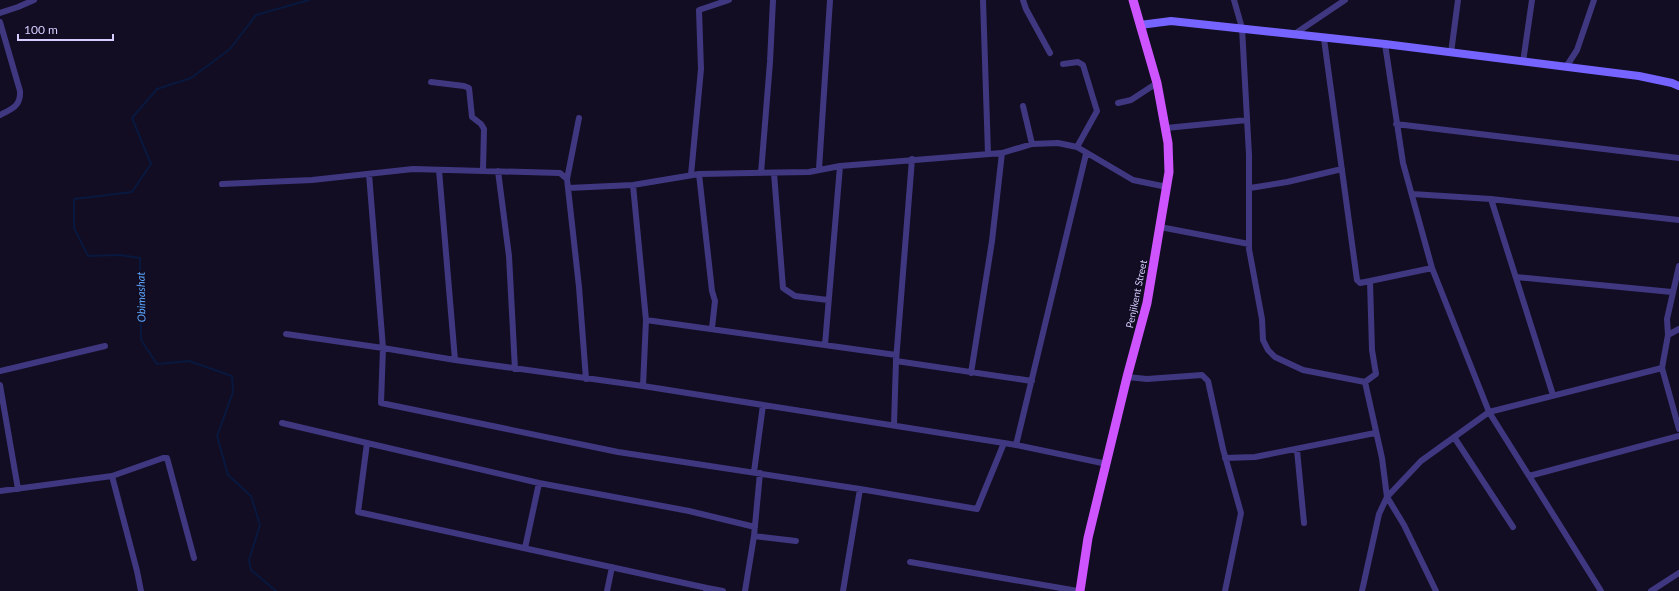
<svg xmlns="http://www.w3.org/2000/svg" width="1679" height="591" font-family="Lato,sans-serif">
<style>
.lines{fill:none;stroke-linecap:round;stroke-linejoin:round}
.stream{stroke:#08183f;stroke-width:2}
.street{stroke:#403781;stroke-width:6}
.secondary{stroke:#7564ff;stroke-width:8}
.primary{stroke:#cd54ff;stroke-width:9}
.labels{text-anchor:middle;stroke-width:3;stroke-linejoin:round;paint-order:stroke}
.street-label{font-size:10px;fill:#d7cdff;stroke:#120d22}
.water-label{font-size:11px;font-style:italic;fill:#5ba6ff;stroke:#120d22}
</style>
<rect width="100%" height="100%" fill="#120d22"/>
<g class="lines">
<path class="stream" d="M 276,591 L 251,570 L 249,560 L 260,525 L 251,496 L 228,475 L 217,436 L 233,392 L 232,376 L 189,361 L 157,364 L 141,340 L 140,258 L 120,255 L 88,256 L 74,228 L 74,199 L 132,192 L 151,164 L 132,118 L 157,89 L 191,78 L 230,49 L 256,15 L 309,0"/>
<path class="street" d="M 983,0 L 988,154
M 1023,0 L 1026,9 L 1050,53
M 1234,0 L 1242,28 L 1249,155 L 1249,249 L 1262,319 L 1263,340 L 1268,350 L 1275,357 L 1303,370 L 1365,382 L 1382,458 L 1387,497 L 1404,525 L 1436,591
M 0,13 L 18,7 L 34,0
M 0,22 L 20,91 C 21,106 12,109 0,115
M 1293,35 L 1345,0
M 1324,39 L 1357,280 L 1360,283 L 1370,281 L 1372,350 L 1376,374 L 1365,382
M 1385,44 L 1403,163 L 1432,268 L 1489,412 L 1601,591
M 1451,53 L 1458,0
M 1523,62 L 1532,0
M 1063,64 L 1078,62 L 1083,65 L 1097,111 L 1077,147
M 1566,67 L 1577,50 L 1594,0
M 431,82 L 464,86 L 469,88 L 472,117 L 481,124 L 484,129 L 483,170
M 1118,103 L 1131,100 L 1157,83
M 1023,106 L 1032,144
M 1396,124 L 1679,158
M 1166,128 L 1247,120
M 819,169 L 830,0
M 439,170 L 455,360 L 643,386 L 1004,443
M 498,171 L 509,256 L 515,369
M 761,173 L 770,62 L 773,0
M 774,173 L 783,288 L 795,296 L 828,300
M 369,174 L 383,348 L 381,403 L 618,452 L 860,489
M 699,174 L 712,291 L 715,301 L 712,328
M 691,175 L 701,69 L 699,10 L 729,0
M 567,179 L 579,118
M 222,184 L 312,180 L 413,169 L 560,173 L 567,179 L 579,287 L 586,379
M 633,185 L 646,320 L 643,386
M 568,188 L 633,185 L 699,174 L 809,172 L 840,166 L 1002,153 L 1032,144 L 1058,143 L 1077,147 L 1133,180 L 1167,187
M 1250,188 L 1287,182 L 1342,169
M 1412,194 L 1491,199 L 1679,220
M 1491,199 L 1553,395
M 1160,227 L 1249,244
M 1679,266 L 1667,319 L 1668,335 L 1662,368 L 1679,429
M 1516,277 L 1672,292
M 1370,281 L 1432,268
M 646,320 L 896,355 L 896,361 L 1032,381
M 286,334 L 383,348 L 455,360
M 1668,335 L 1679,329
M 825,345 L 840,166
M 0,371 L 105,346
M 971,373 L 992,241 L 1002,153
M 1127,377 L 1147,379 L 1202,375 L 1208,381 L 1223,449 L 1241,513 L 1225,591
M 0,385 L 18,489
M 282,423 L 367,443
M 894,424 L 896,361 L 912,159
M 1454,437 L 1513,527
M 1016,445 L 1107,464
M 1297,450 L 1304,523
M 1225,458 L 1255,457 L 1375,433
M 754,472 L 763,405
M 112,476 L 137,571 L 141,591
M 1529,476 L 1679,436
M 0,491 L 112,476 L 163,458 L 167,458 L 194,558
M 754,536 L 796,541
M 525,548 L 539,483
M 910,562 L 1078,591
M 707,588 L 358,512 L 367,443 L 539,483 L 689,511 L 755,527
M 607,591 L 612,567
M 706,591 L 707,588 L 723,591
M 745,591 L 754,536 L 760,473
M 843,591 L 860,489 L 977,509 L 1004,443 L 1016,445 L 1086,154
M 1362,591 L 1379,514 L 1387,497 L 1421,461 L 1489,412 L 1662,368
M 1651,591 L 1679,573"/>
<path class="secondary" d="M 1140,25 L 1171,21 L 1385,44 L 1639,76 L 1672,83 L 1679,86"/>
<path class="primary" d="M 1080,591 L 1088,538 L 1127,377 L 1147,303 L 1169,172 L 1168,143 L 1157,83 L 1133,0"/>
</g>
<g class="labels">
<g class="street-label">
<text transform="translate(1136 294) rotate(-78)" y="4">Penjikent Street</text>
</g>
<g class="water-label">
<text transform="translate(141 297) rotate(-91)" y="4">Obimashat</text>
</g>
</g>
<path d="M18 34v6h95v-6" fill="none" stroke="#d7cdff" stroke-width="2"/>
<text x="24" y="34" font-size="12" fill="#d7cdff" stroke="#120d22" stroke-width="3" paint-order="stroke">100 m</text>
</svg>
